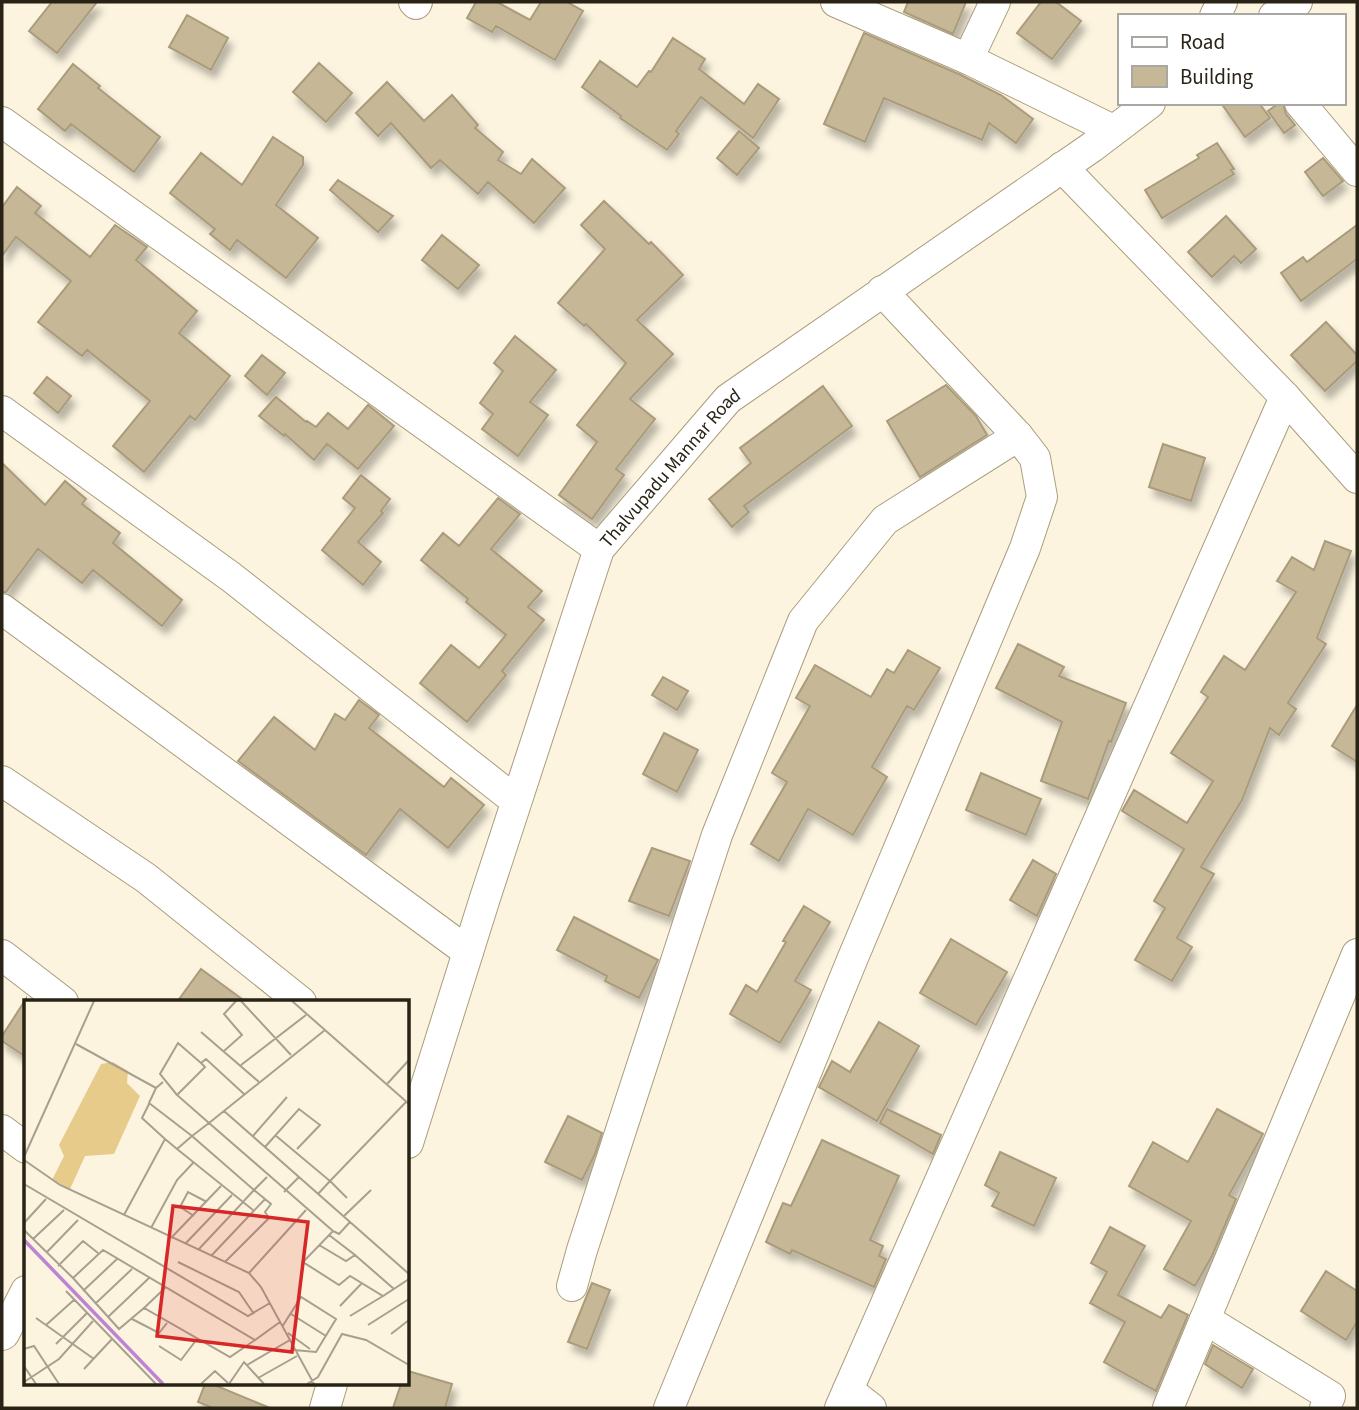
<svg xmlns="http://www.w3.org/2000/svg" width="1359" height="1410" font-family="'Source Sans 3',sans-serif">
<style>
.building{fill:#c6b897;stroke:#a99b7b;stroke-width:2;filter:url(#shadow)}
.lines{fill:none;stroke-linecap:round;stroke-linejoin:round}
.minor-casing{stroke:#aa9c7c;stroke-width:32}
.minor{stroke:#fff;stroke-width:30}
.labels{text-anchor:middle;stroke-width:7;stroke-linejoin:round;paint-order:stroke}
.street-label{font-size:19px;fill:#292316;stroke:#fff}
.inset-river{fill:none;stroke:#bd84d4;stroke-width:3.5}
.inset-road{fill:none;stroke:#a8a08f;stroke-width:2}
.view{fill:#d62828;fill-opacity:0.15;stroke:#d62828;stroke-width:3.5}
.inset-edge{fill:none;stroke:#292316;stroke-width:3.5}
</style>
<defs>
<filter id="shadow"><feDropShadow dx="4.5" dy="8" stdDeviation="3.5" flood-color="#0004"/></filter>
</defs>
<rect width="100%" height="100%" fill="#fcf4df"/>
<path class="building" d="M 52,2 L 97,2 L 57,53 L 29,31 Z
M 476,2 L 497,2 L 530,20 L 541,2 L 567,2 L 583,11 L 555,60 L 496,26 L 492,32 L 467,18 Z
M 908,2 L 966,2 L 953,34 L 904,12 Z
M 1041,2 L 1056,2 L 1081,21 L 1052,59 L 1017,33 Z
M 187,15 L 228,38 L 211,70 L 169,47 Z
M 864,33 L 961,75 L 1001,95 L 1033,119 L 1016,143 L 989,123 L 982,140 L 884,98 L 865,142 L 824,124 Z
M 673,38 L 705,59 L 699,69 L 744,104 L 758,84 L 779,99 L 753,138 L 701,97 L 676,131 L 679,134 L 667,150 L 620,118 L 621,116 L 582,87 L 600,61 L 637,87 L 649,71 L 651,72 Z
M 319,63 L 352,93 L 326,122 L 293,92 Z
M 73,64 L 100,86 L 98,88 L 160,137 L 134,172 L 71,124 L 65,131 L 38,109 Z
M 387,82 L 424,121 L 452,95 L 478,125 L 475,128 L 503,152 L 498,160 L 521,174 L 532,159 L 565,188 L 534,223 L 488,182 L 478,194 L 440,160 L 431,168 L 391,123 L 378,136 L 356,113 Z
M 1221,103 L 1259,103 L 1270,118 L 1245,137 Z
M 1279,103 L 1283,103 L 1286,114 L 1295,125 L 1284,133 L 1268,111 Z
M 739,131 L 759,148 L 737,175 L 717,158 Z
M 273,137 L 303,157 L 303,165 L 276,205 L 318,238 L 286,278 L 237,240 L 230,250 L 210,234 L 215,229 L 170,193 L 201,153 L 242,185 Z
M 1217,143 L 1234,169 L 1231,170 L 1234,174 L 1162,218 L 1145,190 L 1199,158 L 1197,155 Z
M 1323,158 L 1343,181 L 1323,196 L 1305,172 Z
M 338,180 L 393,216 L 378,232 L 330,190 Z
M 17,187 L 41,206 L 35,213 L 90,257 L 115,225 L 147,247 L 136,260 L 197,311 L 179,333 L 230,376 L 195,420 L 190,416 L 144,472 L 113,446 L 150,401 L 87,350 L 82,356 L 38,322 L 71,281 L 16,237 L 2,256 L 2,207 Z
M 604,201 L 649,244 L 651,242 L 683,275 L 637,320 L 673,354 L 630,399 L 655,419 L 616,469 L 624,475 L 592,519 L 559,495 L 597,442 L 577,425 L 626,363 L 586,324 L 584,326 L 558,303 L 605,249 L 581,225 Z
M 1226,216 L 1256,249 L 1241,263 L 1234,256 L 1212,277 L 1188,252 Z
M 1357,225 L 1357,259 L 1301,301 L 1281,273 L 1303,257 L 1307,262 Z
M 442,235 L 479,265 L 458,289 L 422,260 Z
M 1326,322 L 1357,355 L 1357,361 L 1325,391 L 1291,355 Z
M 515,336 L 556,370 L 530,402 L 548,415 L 518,456 L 482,429 L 493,414 L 480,403 L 503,371 L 494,363 Z
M 262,355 L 285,373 L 267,395 L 245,376 Z
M 47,377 L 71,396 L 58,413 L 34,393 Z
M 946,385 L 976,416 L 987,435 L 920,477 L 887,421 Z
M 823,386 L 852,426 L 744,506 L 749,512 L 732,527 L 709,499 L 751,463 L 740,448 Z
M 276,397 L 306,422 L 307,421 L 316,427 L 328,413 L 348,429 L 368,405 L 394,426 L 358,469 L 327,444 L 314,460 L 285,434 L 284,436 L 259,416 Z
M 1163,444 L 1205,458 L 1191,501 L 1149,487 Z
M 2,463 L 45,505 L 65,481 L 86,499 L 82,504 L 120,533 L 113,543 L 182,600 L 162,626 L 93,570 L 82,583 L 38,549 L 6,592 L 2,592 Z
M 361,475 L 390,499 L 381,511 L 383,513 L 358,542 L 381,562 L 363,585 L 322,550 L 355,508 L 343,498 Z
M 498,498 L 520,514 L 491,549 L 542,591 L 528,607 L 544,620 L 502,671 L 506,675 L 467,722 L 420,683 L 451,645 L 479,668 L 506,635 L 466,602 L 468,599 L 421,560 L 443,533 L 459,546 Z
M 1325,541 L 1351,551 L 1317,638 L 1326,644 L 1288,703 L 1296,709 L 1279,735 L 1270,728 L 1242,800 L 1201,867 L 1214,874 L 1177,938 L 1192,947 L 1172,981 L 1135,960 L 1165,908 L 1154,901 L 1184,849 L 1122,811 L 1134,790 L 1187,823 L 1213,781 L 1171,753 L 1208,697 L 1201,692 L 1224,656 L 1245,670 L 1296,592 L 1277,581 L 1292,557 L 1314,570 Z
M 1018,644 L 1064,667 L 1059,676 L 1126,703 L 1111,742 L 1109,741 L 1088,799 L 1041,781 L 1062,722 L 996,688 Z
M 908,650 L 940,668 L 914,710 L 907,706 L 872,767 L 887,777 L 853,835 L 808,809 L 779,861 L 751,844 L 787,782 L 772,773 L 810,706 L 796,698 L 815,665 L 871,697 L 887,669 L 894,673 Z
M 663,677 L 688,691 L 677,710 L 652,695 Z
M 359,700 L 379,715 L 369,728 L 444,787 L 451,778 L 484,805 L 448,848 L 400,809 L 366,855 L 238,761 L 274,717 L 315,750 L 335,714 L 345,720 Z
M 1357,705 L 1357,762 L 1332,746 Z
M 664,733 L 698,750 L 677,792 L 643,774 Z
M 981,773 L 1041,799 L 1026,835 L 966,810 Z
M 652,848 L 690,861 L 669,916 L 629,901 Z
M 1033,860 L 1056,874 L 1037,916 L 1010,900 Z
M 804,906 L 830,922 L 795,981 L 811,990 L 780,1043 L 730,1014 L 746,985 L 757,992 L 786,942 L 783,941 Z
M 574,917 L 658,960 L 639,998 L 605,981 L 607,976 L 557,950 Z
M 951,939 L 1007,972 L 976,1025 L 920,993 Z
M 201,969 L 246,1002 L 177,1002 Z
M 26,999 L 26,1057 L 2,1041 L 2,1036 Z
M 879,1022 L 919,1046 L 877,1121 L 819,1087 L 832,1061 L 850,1072 Z
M 887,1109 L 941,1135 L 933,1154 L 880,1123 Z
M 1217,1109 L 1263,1134 L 1229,1195 L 1236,1199 L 1212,1256 L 1195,1286 L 1164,1269 L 1191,1221 L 1129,1186 L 1153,1142 L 1188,1162 Z
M 568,1116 L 602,1133 L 595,1154 L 582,1180 L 545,1162 Z
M 822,1140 L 899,1176 L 870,1240 L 883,1246 L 879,1256 L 886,1259 L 874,1287 L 792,1250 L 790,1254 L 766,1242 L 783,1203 L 791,1206 Z
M 1000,1152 L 1056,1178 L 1034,1226 L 992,1206 L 999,1193 L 985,1185 Z
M 1110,1227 L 1145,1246 L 1118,1295 L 1161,1318 L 1169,1305 L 1188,1315 L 1156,1391 L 1104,1362 L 1125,1322 L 1090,1303 L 1107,1272 L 1091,1263 Z
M 1326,1271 L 1357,1291 L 1357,1322 L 1346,1340 L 1301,1311 Z
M 592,1283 L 610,1290 L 587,1349 L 568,1342 Z
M 1213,1345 L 1253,1369 L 1242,1388 L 1205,1364 Z
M 408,1371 L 452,1384 L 445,1408 L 393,1408 L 401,1384 L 408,1384 Z
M 205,1384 L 212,1384 L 270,1408 L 213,1408 L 198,1402 Z"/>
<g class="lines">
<g class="minor-casing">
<g id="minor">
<path d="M 414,2 L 416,4 L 417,2"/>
<path d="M 836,2 L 968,59 L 1113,130"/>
<path d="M 1215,16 L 1222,2"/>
<path d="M 1274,16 L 1297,2"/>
<path d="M 968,59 L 995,2"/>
<path d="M 1300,103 L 1357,171"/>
<path d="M 2,122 L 599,549"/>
<path d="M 1285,397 L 1357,478"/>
<path d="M 2,411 L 231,577 L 516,801"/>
<path d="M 2,609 L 468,952"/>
<path d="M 2,781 L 146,878 L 301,1002"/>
<path d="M 2,955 L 63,1002"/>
<path d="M 2,1130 L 26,1148"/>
<path id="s1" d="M 408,1143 L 485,898 L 599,549 L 728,399 L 1092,147 L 1150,103"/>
<path d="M 572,1286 L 582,1250 L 717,835 L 803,621 L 885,520 L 1018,436"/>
<path d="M 1205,1319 L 1330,1396 L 1325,1408"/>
<path d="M 2,1335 L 4,1334 L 26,1291"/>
<path d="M 848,1390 L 871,1408"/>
<path d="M 325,1408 L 332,1384"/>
<path d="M 669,1408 L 852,960 L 1025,548 L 1042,497 L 1035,458 L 1018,436 L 882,291"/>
<path d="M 840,1408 L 1285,397 L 1062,167"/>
<path d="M 1168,1408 L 1357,954"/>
</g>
</g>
<use href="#minor" class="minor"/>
</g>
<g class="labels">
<g class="street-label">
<text dy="7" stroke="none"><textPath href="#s1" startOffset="732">Thalvupadu Mannar Road</textPath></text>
</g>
</g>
<g transform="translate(24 1000)">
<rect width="385" height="385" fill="#fcf4df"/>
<path d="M 89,62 L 104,71 L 103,83 L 116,96 L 90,154 L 61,156 L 46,189 L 28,180 L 40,156 L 35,145 L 77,64 Z" fill="#e7cb8a"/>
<path class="inset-river" d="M 0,240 L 139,384"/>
<path class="inset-road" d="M 217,1 L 267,55M 268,1 L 385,104M 301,30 L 185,123 L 309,231M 177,32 L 235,82M 52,44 L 132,88 L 139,82M 200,51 L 218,35 L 200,14 L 212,1M 217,65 L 282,15M 363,84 L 385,60M 132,88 L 125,103 L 168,136 L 153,149 L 219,202 L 230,190 L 168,136 L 185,123 L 153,95 L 181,67 L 177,63 L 182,59 L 220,94M 153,95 L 136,74 L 154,43 L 177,63M 125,104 L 118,118 L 141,139M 200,111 L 385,274M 251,135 L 306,181 L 294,194M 229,136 L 263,97M 241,147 L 275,109 L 296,125 L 273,149M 0,157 L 70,1M 0,160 L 36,185 L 225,273 L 237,287 L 290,384M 0,184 L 224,316 L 246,303M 260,192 L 275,177M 323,198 L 306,181 L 382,102M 241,199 L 230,190 L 243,177M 100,215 L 141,139 L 153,149M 170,216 L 156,207 L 164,192 L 183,202M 320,216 L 347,190M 326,222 L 315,234 L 309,231 L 279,262 L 315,285 L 326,276 L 359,296 L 385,279M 0,223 L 22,199M 127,228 L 153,180 L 169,163M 0,230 L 49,278M 147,238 L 197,186M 9,239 L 40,210M 161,244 L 208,195M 295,245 L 322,261 L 331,255 L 305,235M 174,250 L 219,202 L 229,210M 22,253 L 54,220M 331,255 L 370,289M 187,256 L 241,199 L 247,204 L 241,212 L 245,218 L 201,262M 154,262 L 215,292 L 230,314M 34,266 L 59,241 L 74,253M 225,273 L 282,210M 42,291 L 132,384M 59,291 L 93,259M 71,304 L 108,269M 316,306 L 338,283M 120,308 L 141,288M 267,314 L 302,336M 326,316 L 359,296M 84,317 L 125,278M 12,318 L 70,359M 108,319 L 135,333 L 143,323M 22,325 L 51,299M 344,325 L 385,299M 258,327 L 277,297 L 312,319 L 292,352 L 270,350M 264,333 L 286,349M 367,334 L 385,320M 231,340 L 206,357 L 120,308 L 95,329 L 49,278 L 79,250 L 231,340 L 256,322M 32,344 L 63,313M 135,346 L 157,360 L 173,339M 0,349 L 10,346 L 35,384M 223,365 L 266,340M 0,366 L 12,384M 60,369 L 88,339M 234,378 L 273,356M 0,382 L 35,359 L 69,321M 177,384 L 191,371 L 204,383M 205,384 L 220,362 L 240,384M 283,384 L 294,377 L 318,334 L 342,340 L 385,365"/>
<path class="view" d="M 149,206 L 284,222 L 268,352 L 133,336 Z"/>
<rect width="385" height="385" class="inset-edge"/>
</g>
<rect width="1359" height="1410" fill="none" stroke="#292316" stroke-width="7"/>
<rect x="1118" y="14" width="228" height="91" fill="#ffffff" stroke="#a9a7a2" stroke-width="2"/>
<rect x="1132" y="37" width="35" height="10" fill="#ffffff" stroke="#a9a7a2" stroke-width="2"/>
<text x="1180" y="49" font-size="21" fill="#292316">Road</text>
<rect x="1132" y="66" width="35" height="21" fill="#c6b897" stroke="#a9a7a2" stroke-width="2"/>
<text x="1180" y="84" font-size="21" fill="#292316">Building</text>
</svg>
